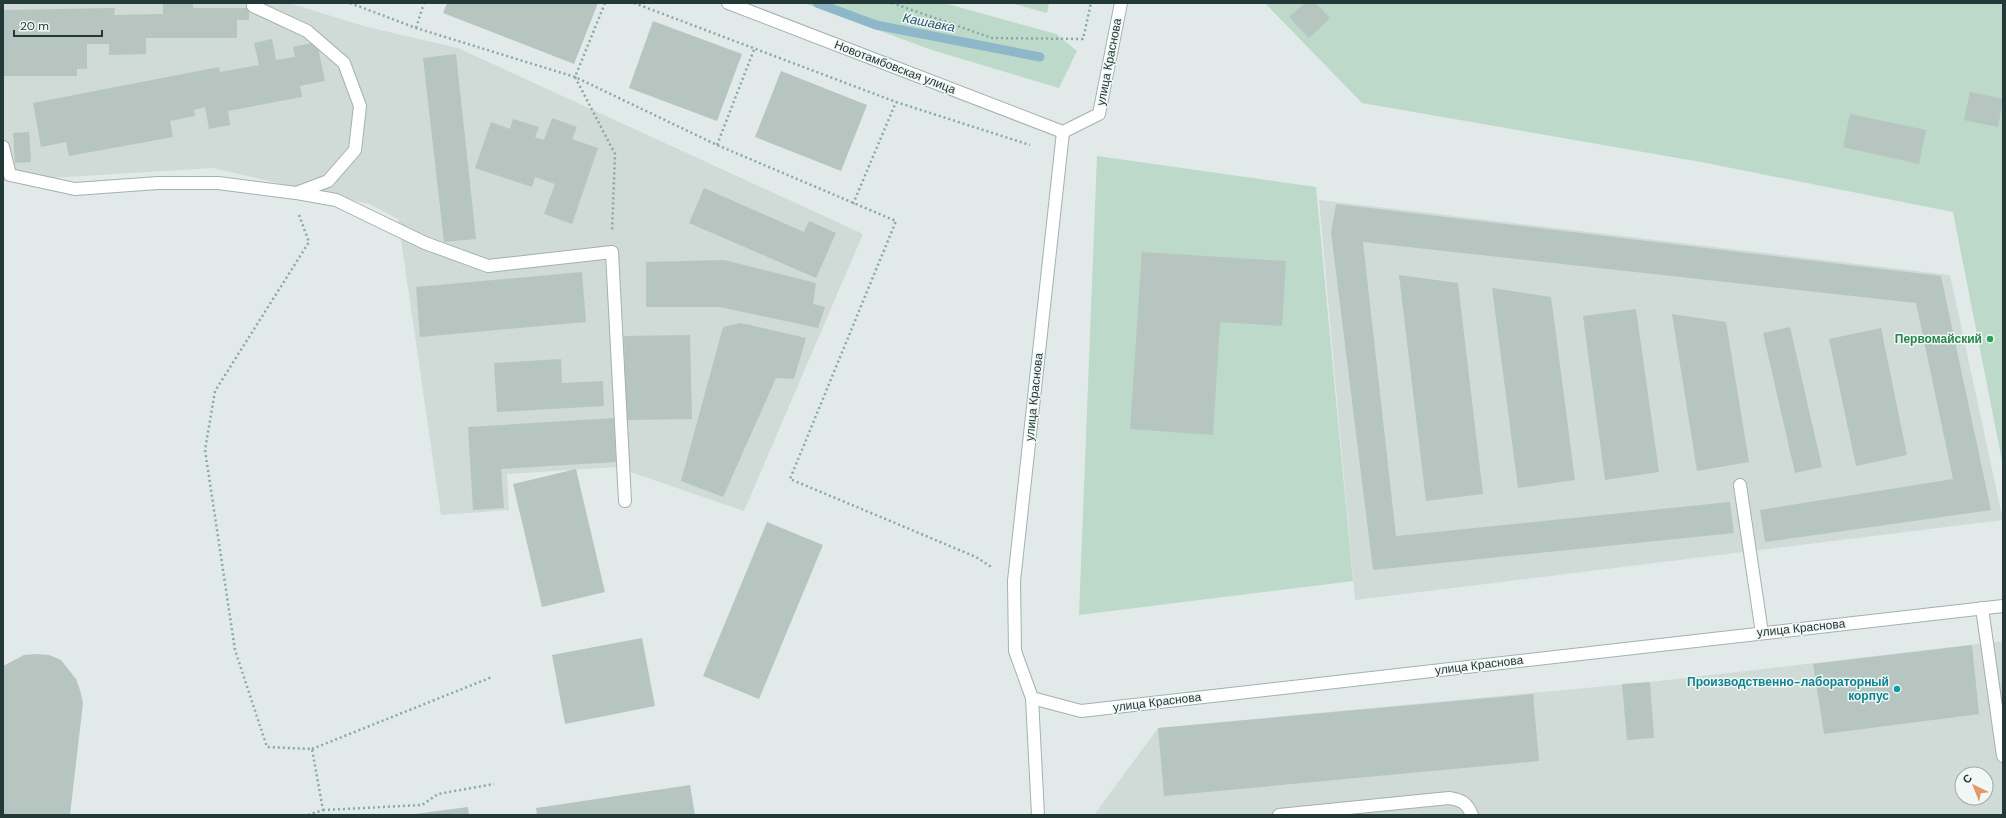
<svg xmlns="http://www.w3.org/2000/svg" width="2006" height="818" font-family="'DM Sans',sans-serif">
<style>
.built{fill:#d0dad7;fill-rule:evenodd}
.green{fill:#bcd9c9}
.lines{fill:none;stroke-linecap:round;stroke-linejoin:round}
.stream{stroke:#8fb7ca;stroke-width:9}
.building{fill:#b7c5c1}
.service-casing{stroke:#a4b1af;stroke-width:14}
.minor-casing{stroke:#a4b1af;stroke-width:14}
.tertiary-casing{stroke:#a4b1af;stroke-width:14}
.path{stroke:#85aaa5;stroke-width:2.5;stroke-dasharray:2 3;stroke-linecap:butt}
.service{stroke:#fff;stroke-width:12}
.minor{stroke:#fff;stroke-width:12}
.tertiary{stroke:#fff;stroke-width:12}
.leisure-dot{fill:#2e9e5b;stroke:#f1f7f5;stroke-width:1.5}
.culture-dot{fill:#0f9aa8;stroke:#f1f7f5;stroke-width:1.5}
.labels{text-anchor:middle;stroke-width:3;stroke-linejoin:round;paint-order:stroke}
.street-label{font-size:12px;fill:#233937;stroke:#f1f7f5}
.leisure-label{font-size:12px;font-weight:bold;fill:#27864d;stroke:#f1f7f5;text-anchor:end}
.culture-label{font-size:12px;font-weight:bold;fill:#0d838f;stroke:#f1f7f5;text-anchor:end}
.water-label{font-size:13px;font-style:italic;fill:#24566e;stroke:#f1f7f5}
</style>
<rect width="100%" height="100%" fill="#e1eae8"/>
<path class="built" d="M 3,3 L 289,3 L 367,27 L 458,48 L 863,234 L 744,511 L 616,467 L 507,474 L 509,510 L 441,515 L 398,219 L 369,204 L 213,168 L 3,181 Z
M 1319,200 L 1950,275 L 2003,520 L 1355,600 Z
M 2003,641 L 2003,815 L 1094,815 L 1158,728 L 1650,682 ZM 1962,774 L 1986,774 L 1986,798 L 1962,798 Z"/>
<path class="green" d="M 804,3 L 944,3 L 1056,34 L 1077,51 L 1059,88 L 932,50 Z
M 1010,3 L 1049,3 L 1047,13 Z
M 1265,3 L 2003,3 L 2003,466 L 1953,212 L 1701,162 L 1362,103 Z
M 1097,156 L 1316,187 L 1353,581 L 1079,615 Z"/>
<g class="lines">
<path class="stream" d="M 817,3 L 876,25 L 1040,57"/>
</g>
<path class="building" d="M 163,3 L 193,3 L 193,8 L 249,8 L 249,20 L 237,20 L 237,38 L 146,38 L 146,54 L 109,55 L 109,44 L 87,44 L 87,69 L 77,69 L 77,76 L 3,76 L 3,10 L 115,8 L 114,15 L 163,14 Z
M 447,3 L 598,3 L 574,64 L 443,13 Z
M 1305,3 L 1316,3 L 1330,18 L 1309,38 L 1289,17 Z
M 653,21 L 742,54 L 717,121 L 629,88 Z
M 272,39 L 276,60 L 295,57 L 293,47 L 317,42 L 325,81 L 300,86 L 302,97 L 228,111 L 230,125 L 209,129 L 205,107 L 194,110 L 195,116 L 170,121 L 173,137 L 69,156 L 66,142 L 41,147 L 33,103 L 219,67 L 220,72 L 259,65 L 254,43 Z
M 456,54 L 476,239 L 444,242 L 423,58 Z
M 781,71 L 867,105 L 841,171 L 755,137 Z
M 1970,92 L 2003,99 L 1998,127 L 1964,120 Z
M 1850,114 L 1926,130 L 1919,164 L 1843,147 Z
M 552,118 L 577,127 L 572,139 L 598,148 L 572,224 L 544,214 L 555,184 L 535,177 L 532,187 L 475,168 L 491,122 L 510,129 L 513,119 L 539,127 L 535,137 L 544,140 Z
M 29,132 L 31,162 L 15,163 L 13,133 Z
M 704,188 L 804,232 L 809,221 L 836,233 L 816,278 L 689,223 Z
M 1336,204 L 1941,276 L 1991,510 L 1765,542 L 1760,510 L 1953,479 L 1916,303 L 1363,242 L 1396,536 L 1730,502 L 1734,533 L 1373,570 L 1331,232 Z
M 1142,252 L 1286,261 L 1282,326 L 1220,322 L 1213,435 L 1130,429 Z
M 724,260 L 816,283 L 813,304 L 825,307 L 818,328 L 720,307 L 646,307 L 646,262 Z
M 582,272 L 586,322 L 420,337 L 416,287 Z
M 1399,275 L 1458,283 L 1483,494 L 1426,501 Z
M 1492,288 L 1551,297 L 1575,480 L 1518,488 Z
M 1636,309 L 1659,472 L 1605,480 L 1583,316 Z
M 1672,314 L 1726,322 L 1749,462 L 1697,471 Z
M 741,323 L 806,338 L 794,379 L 776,378 L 723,497 L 681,481 L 723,327 Z
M 1790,327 L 1822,467 L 1795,473 L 1763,333 Z
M 1881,328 L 1907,455 L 1856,466 L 1829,339 Z
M 690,335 L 692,419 L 626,420 L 624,336 Z
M 561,359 L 562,383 L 603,381 L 604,406 L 497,412 L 494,363 Z
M 614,418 L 616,462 L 501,469 L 504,508 L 473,510 L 468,427 Z
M 576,469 L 605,592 L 542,607 L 513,484 Z
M 767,522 L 823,545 L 759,699 L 703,676 Z
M 642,638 L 655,706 L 565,724 L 552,655 Z
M 1972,645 L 1979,714 L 1824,734 L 1813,664 Z
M 37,654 L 49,655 L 61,660 L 76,679 L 80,690 L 83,703 L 70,815 L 3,815 L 3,666 L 24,655 Z
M 1650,682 L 1654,738 L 1627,740 L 1622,684 Z
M 1533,694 L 1539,761 L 1164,796 L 1158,728 Z
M 690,785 L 695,815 L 537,815 L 536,808 Z
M 468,807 L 469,815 L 415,815 L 415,814 Z"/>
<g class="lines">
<g class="service-casing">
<path id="service" d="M 3,147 L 10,175 L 75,189 L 158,183 L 218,183 L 296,193 L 328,181 L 355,150 L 360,106 L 344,63 L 307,31 L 253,6
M 297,193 L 336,200 L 425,243 L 488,266 L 612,252 L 625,501
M 1740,485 L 1762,633
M 1982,608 L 2003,756
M 1032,698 L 1038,815
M 1279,815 L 1449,798 C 1462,800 1467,803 1472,815"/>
</g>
<g class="minor-casing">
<path id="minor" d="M 1063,132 L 1014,581 L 1015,651 L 1032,698 L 1081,711 L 2003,606"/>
</g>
<g class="tertiary-casing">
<path id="tertiary" d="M 728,3 L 1063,132 L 1099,114 L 1121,3"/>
</g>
<path class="path" d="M 350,3 L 416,28 L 575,77 L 717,145 L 896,221 L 790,479 L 976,557 L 993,568
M 605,3 L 575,77 L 615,154 L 612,232
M 634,3 L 896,102 L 1030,145
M 892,3 L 992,38 L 1083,39 L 1091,3
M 416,28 L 424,3
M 717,145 L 755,47
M 853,204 L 896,102
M 299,215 L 309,242 L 215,391 L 205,450 L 235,650 L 267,747 L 312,749 L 323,810 L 308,815
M 312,749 L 492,677
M 323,810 L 422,805 L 438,794 L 494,784"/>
<use href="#service" class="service"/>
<use href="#minor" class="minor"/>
<use href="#tertiary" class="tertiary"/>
</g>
<circle class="leisure-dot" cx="1990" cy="339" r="4"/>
<circle class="culture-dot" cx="1897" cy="689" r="4"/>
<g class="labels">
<g class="street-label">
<text transform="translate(1109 62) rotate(-79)" y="4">улица Краснова</text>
<text transform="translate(895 67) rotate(21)" y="4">Новотамбовская улица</text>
<text transform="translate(1034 397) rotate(-84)" y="4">улица Краснова</text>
<text transform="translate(1801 628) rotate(-6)" y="4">улица Краснова</text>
<text transform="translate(1479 665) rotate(-7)" y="4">улица Краснова</text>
<text transform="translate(1157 702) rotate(-7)" y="4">улица Краснова</text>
</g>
<g class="leisure-label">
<text x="1982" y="343">Первомайский</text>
</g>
<g class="culture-label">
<text x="1889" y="686">Производственно-лабораторный<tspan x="1889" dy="14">корпус</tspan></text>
</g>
<g class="water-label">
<text transform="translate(929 22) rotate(11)" y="5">Кашавка</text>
</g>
</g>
<rect width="2006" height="818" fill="none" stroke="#233937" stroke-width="8"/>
<g transform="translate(1974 786) rotate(317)"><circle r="19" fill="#f1f7f5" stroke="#9faba9"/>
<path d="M0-3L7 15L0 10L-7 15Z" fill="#e39966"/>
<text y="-6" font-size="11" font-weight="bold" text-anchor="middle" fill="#233937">С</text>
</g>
<path d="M14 30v6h88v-6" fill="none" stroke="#233937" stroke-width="2"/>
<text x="20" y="30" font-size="12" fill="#233937" stroke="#f1f7f5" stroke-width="3" paint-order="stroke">20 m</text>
</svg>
